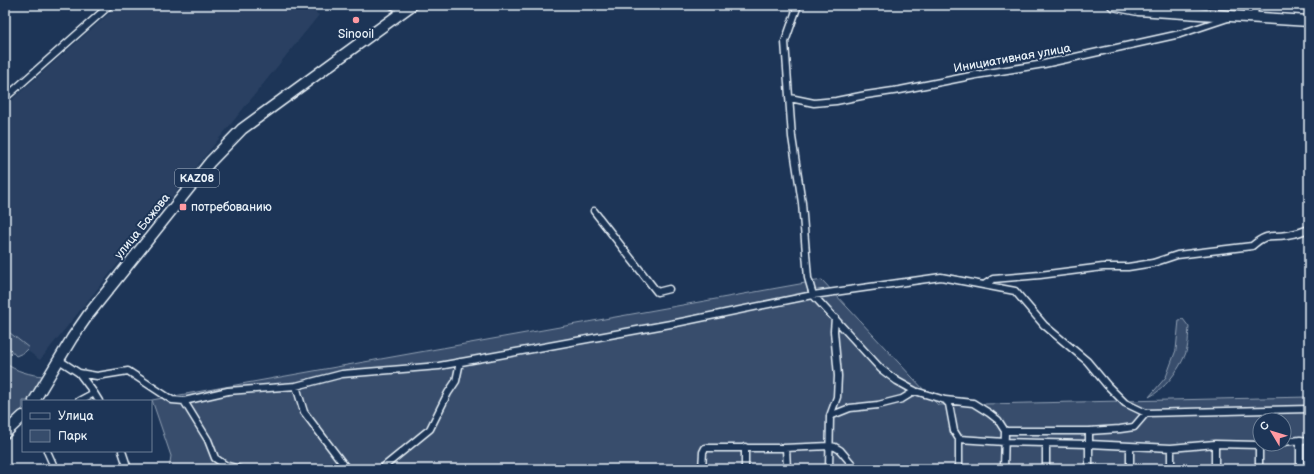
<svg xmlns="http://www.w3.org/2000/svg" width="1314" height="474" font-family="'Balsamiq Sans',sans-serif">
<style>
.built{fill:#2a4162}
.green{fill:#374d6c;stroke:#909fb2;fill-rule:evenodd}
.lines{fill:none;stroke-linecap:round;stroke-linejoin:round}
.minor-casing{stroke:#e8f1f8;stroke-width:9}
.trunk-casing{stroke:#e8f1f8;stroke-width:13}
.minor{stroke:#1d3557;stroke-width:6}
.trunk{stroke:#1d3557;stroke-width:10}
.poi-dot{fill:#ff9aa2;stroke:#1d3557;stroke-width:1.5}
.labels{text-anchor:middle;stroke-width:4;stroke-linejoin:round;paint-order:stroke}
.shield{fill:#1d3557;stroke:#abb9c8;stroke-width:1}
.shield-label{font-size:11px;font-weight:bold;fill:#e8f1f8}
.poi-label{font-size:12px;fill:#e8f1f8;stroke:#1d3557}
.street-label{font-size:12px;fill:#e8f1f8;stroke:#1d3557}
</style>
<rect width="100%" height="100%" fill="#1d3557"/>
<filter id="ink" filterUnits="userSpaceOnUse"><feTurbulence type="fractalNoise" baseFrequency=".025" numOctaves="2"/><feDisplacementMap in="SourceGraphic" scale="8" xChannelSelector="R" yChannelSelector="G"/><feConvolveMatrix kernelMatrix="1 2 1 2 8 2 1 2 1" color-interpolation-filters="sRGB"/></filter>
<g filter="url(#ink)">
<path class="built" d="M 119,5 L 304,5 L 319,15 L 40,360 L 5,334 L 5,108 L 17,95 Z"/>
<path class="green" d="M 822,280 L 938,405 L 1309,397 L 1309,469 L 169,469 L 171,456 L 152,400 ZM 1260,420 L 1284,420 L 1284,444 L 1260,444 Z
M 1183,319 L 1189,327 C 1188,336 1189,346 1185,355 C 1179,370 1164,390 1149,397 L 1166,377 L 1173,358 L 1176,350 L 1179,320 Z
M 5,329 L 29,348 L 25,352 L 16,356 L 5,344 Z
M 5,363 C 15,371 31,375 43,376 L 29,401 L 23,401 L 23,408 L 5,427 Z"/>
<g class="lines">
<g class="minor-casing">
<path id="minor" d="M 304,5 L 316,5
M 392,5 L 403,11
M 798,5 L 785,42 L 792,137 L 802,203 L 808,278 L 813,295 L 881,369 L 897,381 L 915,391 L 945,400 L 949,404 L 954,431 L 959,439 L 1005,442 L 1089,444 L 1171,448 L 1215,444 L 1259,445 L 1270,444
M 1254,18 L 1255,5
M 5,98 L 110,5
M 790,98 L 814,103 L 836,101 L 866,95 L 900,90 L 976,75 L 1044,64 L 1180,34 L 1228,18
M 594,211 L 657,292 L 669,289
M 984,285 L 993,279 L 1040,275 L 1103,267 L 1128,267 L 1153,263 L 1177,255 L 1252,246 C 1268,232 1270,238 1287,235 C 1295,234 1302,232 1309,229
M 59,360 L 79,373 L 97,376 L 128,371 L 172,400 L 184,401 L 208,440 L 215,458 L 225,465 L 239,469
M 79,373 L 94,393 L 99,401
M 296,386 L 304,412 L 347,469
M 945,400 L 973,403 L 989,413 L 998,420 L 1005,431 L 1004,469
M 79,401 L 94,393
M 184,401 L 228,391 L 296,386 L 342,374 L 439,366 L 676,323 L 813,295 L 941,277 L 1015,291 L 1044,325 L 1087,361 L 1107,385 L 1125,403 L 1146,413 L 1309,409
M 830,416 L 850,408 L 878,405 L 902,399 L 915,391
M 1005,431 L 1089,431 L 1089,469
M 1089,431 L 1120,429 L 1134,427 L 1146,413
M 1300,440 L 1300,469
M 1284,442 L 1300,440 L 1309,441
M 745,447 L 745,469
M 786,448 L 787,469
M 1171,448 L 1171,469
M 47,451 L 55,469
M 122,451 L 128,469
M 381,469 L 430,429 L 448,393 L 456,381 L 460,362
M 702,469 L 703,452 L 705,448 L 784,448 L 830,446 L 835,447 L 840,450 L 856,469
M 829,469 L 830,416 L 837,397 L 838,376 L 834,331 L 835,318
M 959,469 L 959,439
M 1046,469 L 1046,444
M 1130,469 L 1130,446
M 1215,469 L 1215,444
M 1259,469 L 1259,445"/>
</g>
<g class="trunk-casing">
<path id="trunk" d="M 1113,5 L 1138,10 L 1309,21
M 34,401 L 72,338 L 88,315 L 210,162 L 242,129 L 412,5
M 5,433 L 23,416"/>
</g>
<use href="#minor" class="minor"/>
<use href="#trunk" class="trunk"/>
</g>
</g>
<g class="poi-dot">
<circle cx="356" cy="20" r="4"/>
<rect x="179" y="203" width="8" height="8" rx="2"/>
</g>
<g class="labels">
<rect class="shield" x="175" y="169" width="44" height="18" rx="3"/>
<g class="shield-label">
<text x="197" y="182">KAZ08</text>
</g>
<g class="poi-label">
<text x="356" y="38">Sinooil</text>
<text x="191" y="211" text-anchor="start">потребованию</text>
</g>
<g class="street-label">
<text transform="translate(1012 58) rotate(-10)" y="4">Инициативная улица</text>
<text transform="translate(142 226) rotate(-51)" y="4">улица Бажова</text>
</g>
</g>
<rect width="1314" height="474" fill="none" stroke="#1d3557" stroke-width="20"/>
<rect x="10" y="10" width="1294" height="454" fill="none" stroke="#e8f1f8" stroke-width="1.5" filter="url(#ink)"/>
<rect x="22" y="400" width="130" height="52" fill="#1d3557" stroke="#6e8097"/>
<rect x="30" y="413" width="20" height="6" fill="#1d3557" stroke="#6e8097"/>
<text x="58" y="420" font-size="12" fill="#e8f1f8">Улица</text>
<rect x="30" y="430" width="20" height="12" fill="#374d6c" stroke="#6e8097"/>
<text x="58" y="440" font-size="12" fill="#e8f1f8">Парк</text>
<g transform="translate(1272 432) rotate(308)"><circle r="19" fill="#1d3557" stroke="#6e8097"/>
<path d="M0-3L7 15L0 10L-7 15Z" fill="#ff9aa2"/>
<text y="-6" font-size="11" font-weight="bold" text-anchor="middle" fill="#e8f1f8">С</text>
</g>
</svg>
